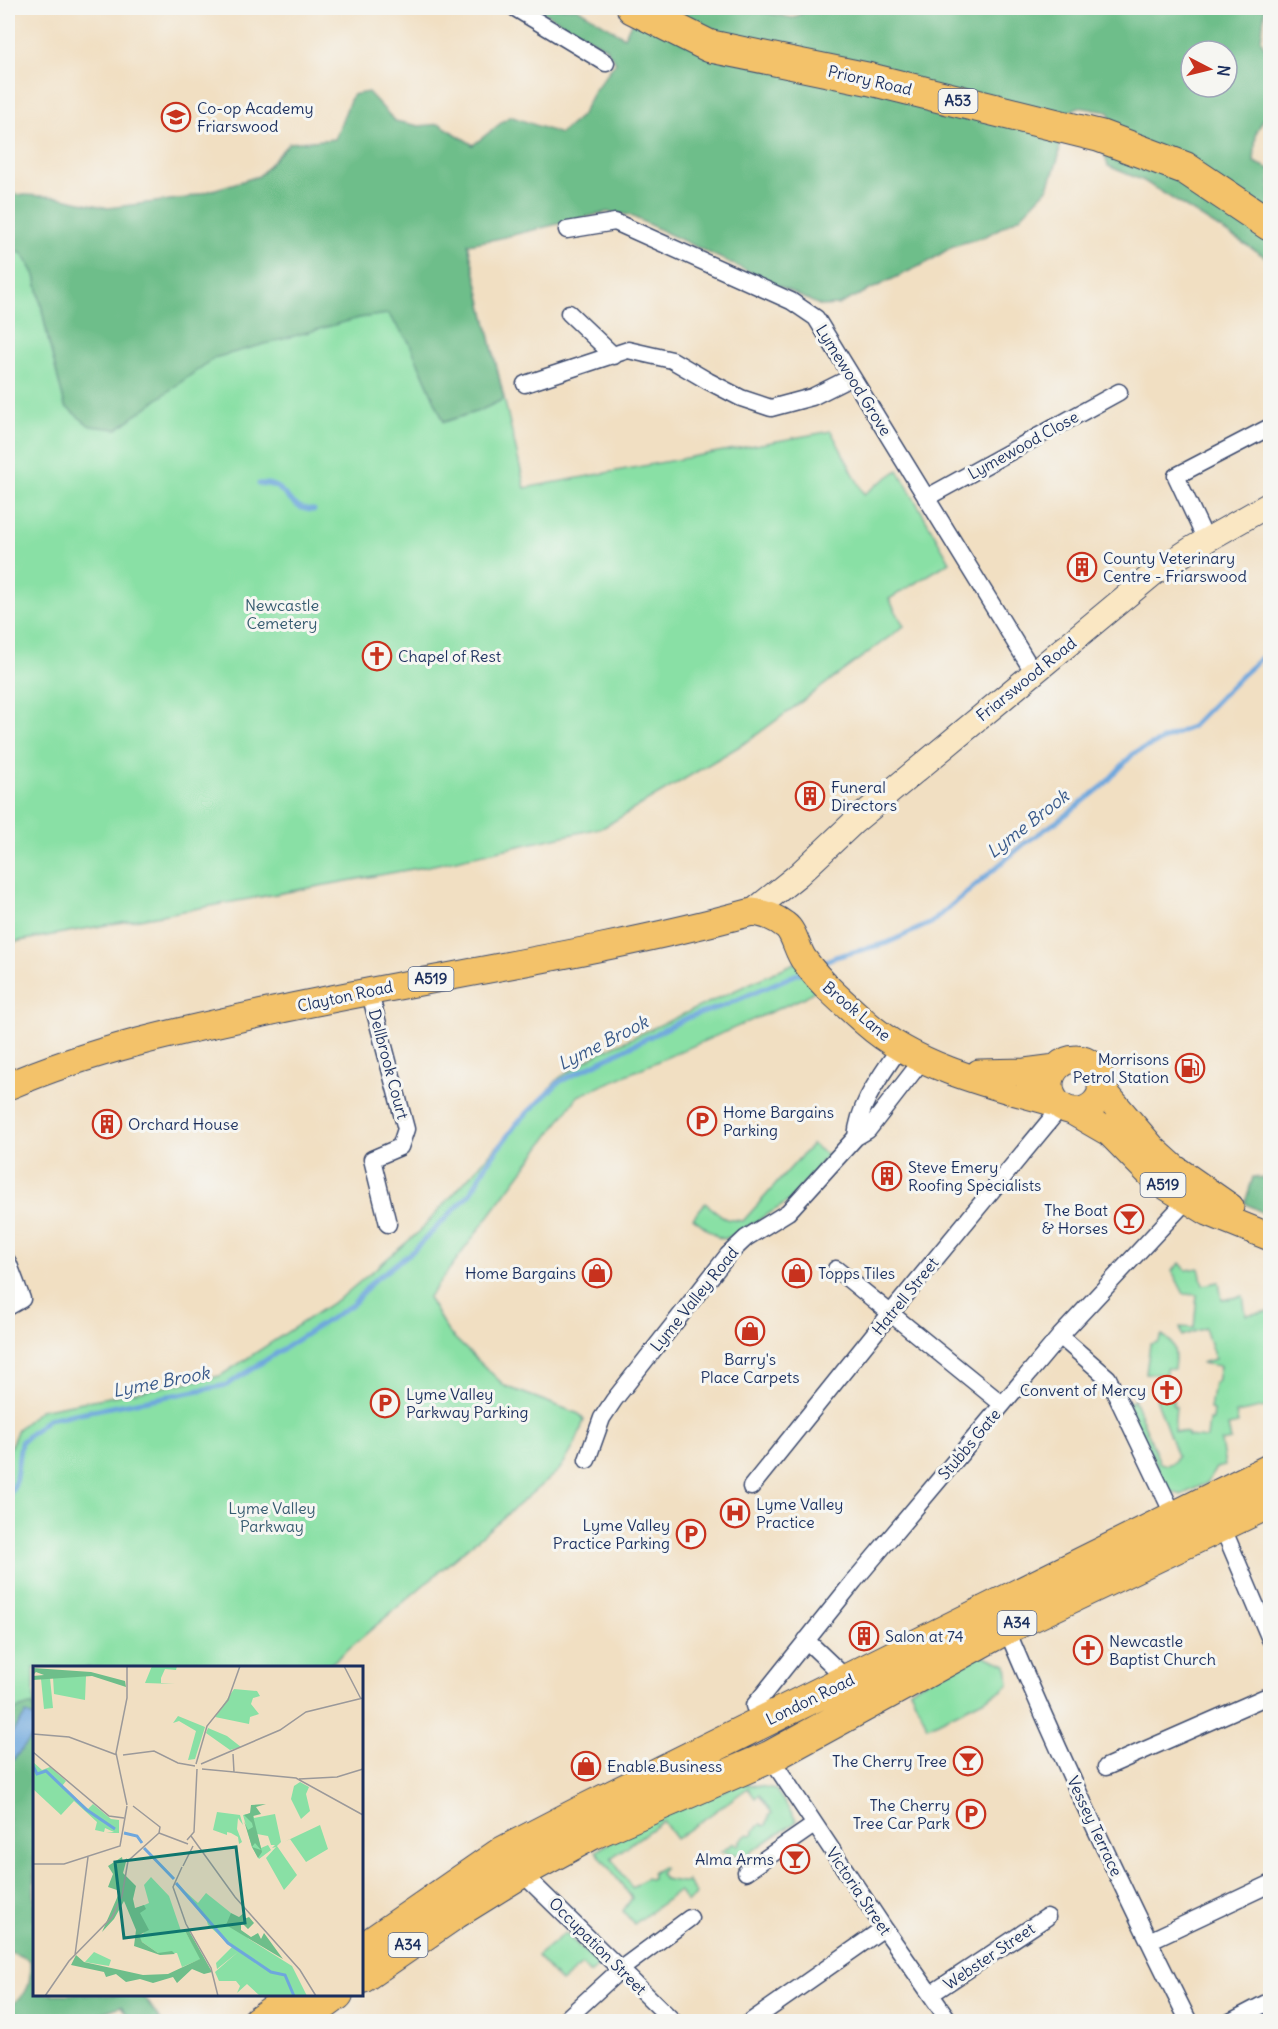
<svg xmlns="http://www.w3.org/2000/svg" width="1278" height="2029" font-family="Delius,sans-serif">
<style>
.green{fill:#89e0a5;stroke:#528882;stroke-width:1.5}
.forest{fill:#6ebe8a;stroke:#447674;stroke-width:1.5;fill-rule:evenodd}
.water{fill:#6ea7dd;stroke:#446b9e;stroke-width:1.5}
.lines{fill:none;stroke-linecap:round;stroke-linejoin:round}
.stream{stroke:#6ea7dd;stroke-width:5}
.street-casing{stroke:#3b496d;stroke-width:19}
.secondary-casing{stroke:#3b496d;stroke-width:26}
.primary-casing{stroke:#3b496d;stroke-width:29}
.highway-casing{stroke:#3b496d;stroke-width:34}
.street{stroke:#fff;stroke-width:16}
.secondary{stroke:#fae7c3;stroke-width:24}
.primary{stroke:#f3c26a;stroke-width:27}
.highway{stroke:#f3c26a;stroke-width:32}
.labels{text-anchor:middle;stroke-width:6;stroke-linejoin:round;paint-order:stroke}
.shield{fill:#f6f6f2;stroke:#5d6b8a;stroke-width:1.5}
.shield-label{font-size:15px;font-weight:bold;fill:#1b2f5e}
.street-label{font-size:16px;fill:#1b2f5e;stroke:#f6f6f2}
.poi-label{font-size:16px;fill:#1b2f5e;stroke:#f6f6f2;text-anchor:start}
.park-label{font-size:16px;fill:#365b70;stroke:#f6f6f2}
.water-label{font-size:18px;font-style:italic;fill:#38598a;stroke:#f6f6f2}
.inset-river{fill:none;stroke:#6ea7dd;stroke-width:3}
.inset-road{fill:none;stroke:#9b999a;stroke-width:1.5}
.view{fill:#0f766e;fill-opacity:0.15;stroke:#0f766e;stroke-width:3}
.inset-edge{fill:none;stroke:#1b2f5e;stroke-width:3}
</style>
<rect width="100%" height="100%" fill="#f6f6f2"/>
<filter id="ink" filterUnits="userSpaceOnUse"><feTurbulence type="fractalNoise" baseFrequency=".0167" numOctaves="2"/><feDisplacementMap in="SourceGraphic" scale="12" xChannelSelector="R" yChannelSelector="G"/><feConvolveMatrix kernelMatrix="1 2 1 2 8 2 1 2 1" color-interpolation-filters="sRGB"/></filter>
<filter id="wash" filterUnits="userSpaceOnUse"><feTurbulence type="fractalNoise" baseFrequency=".008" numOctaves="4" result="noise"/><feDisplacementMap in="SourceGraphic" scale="24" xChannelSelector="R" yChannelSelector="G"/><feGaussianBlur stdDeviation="1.35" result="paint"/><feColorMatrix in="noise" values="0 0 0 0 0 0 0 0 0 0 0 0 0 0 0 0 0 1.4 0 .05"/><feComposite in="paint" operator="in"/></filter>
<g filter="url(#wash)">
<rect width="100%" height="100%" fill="#f1dfc2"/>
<path class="green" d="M 468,244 L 525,488 L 831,431 L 864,494 L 898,470 L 950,562 L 889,599 L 904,626 L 748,741 L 604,827 L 429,866 L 8,943 L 8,247 L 23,254 L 35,275 L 49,343 Z
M 803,959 L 824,984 L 805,997 L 578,1096 L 428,1298 L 448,1332 L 505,1386 L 579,1414 L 584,1419 C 579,1439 571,1453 559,1470 L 327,1667 L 34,1668 L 34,1858 L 8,1850 L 8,1453 L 18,1429 L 40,1410 L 220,1376 L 343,1296 L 420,1231 L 559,1078 L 597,1054 Z
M 812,1144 L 827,1155 L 788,1202 L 732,1236 L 724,1239 L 718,1237 L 693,1218 L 705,1203 L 726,1219 L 743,1221 Z
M 1180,1263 L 1186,1270 L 1199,1268 L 1203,1285 L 1219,1282 L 1222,1300 L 1243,1296 L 1246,1315 L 1270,1311 L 1270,1406 L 1236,1413 L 1238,1424 L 1228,1426 L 1231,1440 L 1221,1442 L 1225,1466 L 1216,1468 L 1207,1483 L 1181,1495 L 1168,1490 L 1126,1401 L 1133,1402 L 1134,1399 L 1160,1463 L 1167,1465 L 1174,1462 L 1177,1456 L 1156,1398 L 1174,1400 L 1173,1406 L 1176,1406 L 1174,1431 L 1187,1433 L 1187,1436 L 1207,1438 L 1209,1420 L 1212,1420 L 1213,1410 L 1210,1409 L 1214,1382 L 1217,1382 L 1220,1366 L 1201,1363 L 1215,1359 L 1205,1328 L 1182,1336 L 1180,1327 L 1194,1328 L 1197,1295 L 1184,1294 L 1172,1271 Z
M 1162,1335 C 1176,1343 1176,1354 1174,1369 L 1166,1368 L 1166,1375 L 1146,1373 L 1150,1344 L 1158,1342 Z
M 977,1653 L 1007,1665 L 1009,1684 L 1001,1691 L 928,1727 L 910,1690 Z
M 742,1783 L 775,1789 L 797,1821 L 745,1856 L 721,1852 L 734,1843 L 737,1845 L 740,1843 L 740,1840 L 748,1834 L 751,1835 L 754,1833 L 754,1830 L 761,1824 L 764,1826 L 767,1824 L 767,1821 L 769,1818 L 768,1816 L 772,1813 L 759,1795 L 755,1798 L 748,1788 L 676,1839 L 663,1821 L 611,1858 L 632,1888 L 646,1878 L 649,1879 L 652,1878 L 652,1873 L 662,1867 L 664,1868 L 660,1874 L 664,1879 L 686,1883 L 687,1881 L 696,1893 L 695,1896 L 687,1902 L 679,1891 L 634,1924 L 623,1911 L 632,1898 L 596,1851 L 639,1825 Z
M 565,1933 L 597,1963 L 598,1967 L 590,1974 L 582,1965 L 561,1982 L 537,1956 Z"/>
<path class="forest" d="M 536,8 L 577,8 L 624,37 L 639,8 L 744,8 L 793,18 L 812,8 L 1265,8 L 1261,40 L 1270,59 L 1270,111 L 1268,111 L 1256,133 L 1254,162 L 1270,169 L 1270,260 L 1144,181 L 1108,166 L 1104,153 L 1114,126 L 1108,112 L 1078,107 L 1062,116 L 1059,156 L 1048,188 L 1020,217 L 986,236 L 953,246 L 928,262 L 838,305 L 821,306 L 629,215 L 607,212 L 496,239 L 468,244 L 504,399 L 479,411 L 444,422 L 409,342 L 388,314 L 359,318 L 214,358 L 117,429 L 90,426 L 65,406 L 49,343 L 35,275 L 23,254 L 8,247 L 8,194 L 58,197 L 108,208 L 186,198 L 259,176 L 289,143 L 335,139 L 352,95 L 368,92 L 395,121 L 419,126 L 440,124 L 473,145 L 510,116 L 560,134 L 581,116 L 594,91 L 616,62 L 605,47 ZM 1191,51 L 1227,51 L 1227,87 L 1191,87 Z
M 1253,1177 L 1270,1179 L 1270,1217 L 1245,1203 Z
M 30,1705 L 34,1705 L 34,1994 L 143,1995 L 161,2021 L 131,2021 L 121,2006 L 79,2021 L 8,2021 L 8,2006 C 30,1994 31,1984 30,1960 L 8,1951 L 8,1712 Z"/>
<path class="water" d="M 26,1714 L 34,1717 L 34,1735 L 8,1766 L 8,1738 Z"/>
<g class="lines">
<path class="stream" d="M 259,484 C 288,481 284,510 314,510
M 818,964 L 835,957 L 887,943 L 931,923 L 1025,843 L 1059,820 L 1103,786 L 1134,753 L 1191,727 L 1241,676 L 1270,650
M 8,1497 L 15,1484 L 21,1442 L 48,1419 L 227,1385 L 353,1304 L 373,1281 L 413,1251 L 471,1193 L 486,1165 L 517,1123 L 559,1082 L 687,1018 L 723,1006 L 802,972"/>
</g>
</g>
<g filter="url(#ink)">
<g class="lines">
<g class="street-casing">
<path id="street" d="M 515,8 L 606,63
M 567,230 L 615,222 L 791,301 L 816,318 L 1034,673
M 569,313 L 614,356
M 525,384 L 628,350 L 672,360 L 708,381 L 741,398 L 771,408 L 812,397 L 852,377
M 926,498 L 1119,392
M 1206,540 L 1176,476 L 1270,427
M 369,990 L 406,1129 L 400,1147 L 372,1159 L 388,1224
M 856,1137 C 859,1102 882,1075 900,1047
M 8,1262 L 22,1299 L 8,1307
M 836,1269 L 1002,1404
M 1060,1336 L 1108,1378 L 1175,1518
M 587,1460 L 602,1418 L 614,1400 L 728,1255 L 746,1238 L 788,1212 L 856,1137 L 868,1130 L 923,1059
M 751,1487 L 890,1314 L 1061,1107
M 1222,1526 L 1270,1639
M 1006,1628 C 1062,1761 1124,1892 1189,2022
M 806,1640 L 848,1680
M 754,1706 L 854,1581 L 1060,1336 L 1187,1200
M 770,1757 L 884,1928 L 950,2022
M 1106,1767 L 1270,1695
M 521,1872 L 674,2022
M 746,1872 L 814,1825
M 1149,1941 L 1270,1884
M 931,1994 L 1047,1917
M 563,2022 L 621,1969 L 690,1918
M 750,2022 L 884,1928
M 1230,2022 L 1270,2001"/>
</g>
<g class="secondary-casing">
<path id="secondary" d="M 752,912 L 798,875 L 853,823 L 1153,574 L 1191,549 L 1270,504"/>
</g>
<g class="primary-casing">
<path id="primary" d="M1050 1085a26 26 0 1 1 52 0a26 26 0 1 1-52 0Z
M 979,1073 L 1025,1072 L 1056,1068
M 8,1086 C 91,1050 179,1031 268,1012 C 429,977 593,955 752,912 C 763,913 776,918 785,925 C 795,932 797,952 805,961 C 822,985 845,1004 866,1023 C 915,1067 994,1086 1056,1103
M 1101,1088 L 1153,1149 L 1174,1168 L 1230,1207
M 1072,1111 L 1110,1133 L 1156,1180 L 1208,1212 L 1270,1237"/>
</g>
<g class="highway-casing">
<path id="highway" d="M 633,8 L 709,46 L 869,79 L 1100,136 L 1185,168 L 1270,225
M 362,1950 L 502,1853 L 587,1809 L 1270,1470
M 362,1977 L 455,1913 L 521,1872 L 591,1834 L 770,1757 L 1006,1628 L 1270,1502
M 258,2022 L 297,1994
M 299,2022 L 337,1994"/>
</g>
<use href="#street" class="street"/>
<use href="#secondary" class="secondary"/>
<use href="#primary" class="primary"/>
<use href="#highway" class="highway"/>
</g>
</g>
<defs>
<g id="school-ring" transform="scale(1.5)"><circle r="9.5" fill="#f6f6f2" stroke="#c8321e" stroke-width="1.5"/><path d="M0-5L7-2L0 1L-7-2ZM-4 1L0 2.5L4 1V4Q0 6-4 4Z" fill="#c8321e"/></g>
<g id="building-ring" transform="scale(1.5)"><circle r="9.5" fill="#f6f6f2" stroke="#c8321e" stroke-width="1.5"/><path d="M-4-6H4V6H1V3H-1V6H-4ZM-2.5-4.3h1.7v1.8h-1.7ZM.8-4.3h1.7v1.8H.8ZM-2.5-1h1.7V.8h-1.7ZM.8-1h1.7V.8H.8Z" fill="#c8321e"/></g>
<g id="church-ring" transform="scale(1.5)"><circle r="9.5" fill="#f6f6f2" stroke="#c8321e" stroke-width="1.5"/><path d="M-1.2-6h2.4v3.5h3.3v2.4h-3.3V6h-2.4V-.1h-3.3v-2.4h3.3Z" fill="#c8321e"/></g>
<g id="fuel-ring" transform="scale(1.5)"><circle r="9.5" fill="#f6f6f2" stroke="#c8321e" stroke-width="1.5"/><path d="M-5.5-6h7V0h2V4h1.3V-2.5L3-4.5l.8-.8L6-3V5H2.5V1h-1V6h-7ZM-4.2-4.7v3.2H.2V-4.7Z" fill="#c8321e"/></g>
<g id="parking-ring" transform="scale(1.5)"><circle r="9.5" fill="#f6f6f2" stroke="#c8321e" stroke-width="1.5"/><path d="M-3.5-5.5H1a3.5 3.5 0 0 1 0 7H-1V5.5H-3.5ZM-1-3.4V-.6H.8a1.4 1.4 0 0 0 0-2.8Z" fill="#c8321e"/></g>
<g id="bar-ring" transform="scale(1.5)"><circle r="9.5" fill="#f6f6f2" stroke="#c8321e" stroke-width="1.5"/><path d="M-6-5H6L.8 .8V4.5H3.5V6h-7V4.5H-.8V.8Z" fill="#c8321e"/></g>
<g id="shop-ring" transform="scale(1.5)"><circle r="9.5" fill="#f6f6f2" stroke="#c8321e" stroke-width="1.5"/><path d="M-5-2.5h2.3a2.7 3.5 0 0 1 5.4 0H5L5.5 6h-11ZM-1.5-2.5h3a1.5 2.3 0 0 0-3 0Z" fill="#c8321e"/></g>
<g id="hospital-ring" transform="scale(1.5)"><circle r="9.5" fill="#f6f6f2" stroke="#c8321e" stroke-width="1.5"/><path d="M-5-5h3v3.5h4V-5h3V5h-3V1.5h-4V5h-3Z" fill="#c8321e"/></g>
</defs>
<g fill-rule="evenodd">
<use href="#school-ring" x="176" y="117"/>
<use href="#building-ring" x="1082" y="567"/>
<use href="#church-ring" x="377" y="656"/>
<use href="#building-ring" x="810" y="796"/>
<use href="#fuel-ring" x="1190" y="1068"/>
<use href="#parking-ring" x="702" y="1121"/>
<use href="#building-ring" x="107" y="1124"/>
<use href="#building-ring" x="887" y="1176"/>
<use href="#bar-ring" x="1129" y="1219"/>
<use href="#shop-ring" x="597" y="1273"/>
<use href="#shop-ring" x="797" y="1273"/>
<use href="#shop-ring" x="750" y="1331"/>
<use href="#church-ring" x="1167" y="1390"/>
<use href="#parking-ring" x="385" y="1403"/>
<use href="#hospital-ring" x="735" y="1513"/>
<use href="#parking-ring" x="691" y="1534"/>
<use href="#building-ring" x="864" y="1636"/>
<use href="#church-ring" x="1088" y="1650"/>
<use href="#bar-ring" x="968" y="1761"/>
<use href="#shop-ring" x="586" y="1766"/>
<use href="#parking-ring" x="971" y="1814"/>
<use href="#bar-ring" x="795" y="1859"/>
</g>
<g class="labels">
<g class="shield">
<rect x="938.5" y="89" width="39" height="24" rx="4.5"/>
<rect x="408.5" y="967" width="45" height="24" rx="4.5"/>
<rect x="1140.5" y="1173" width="45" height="24" rx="4.5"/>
<rect x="997.5" y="1611" width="39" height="24" rx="4.5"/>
<rect x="388.5" y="1933" width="39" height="24" rx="4.5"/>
</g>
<g class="shield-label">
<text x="958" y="106">A53</text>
<text x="431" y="984">A519</text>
<text x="1163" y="1190">A519</text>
<text x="1017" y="1628">A34</text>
<text x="408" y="1950">A34</text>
</g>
<g class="street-label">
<text transform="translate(870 80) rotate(13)" y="6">Priory Road</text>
<text transform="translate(854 380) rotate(58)" y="6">Lymewood Grove</text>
<text transform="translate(1023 445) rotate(-29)" y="6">Lymewood Close</text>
<text transform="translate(1026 679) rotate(-39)" y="6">Friarswood Road</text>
<text transform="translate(345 996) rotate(-12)" y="6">Clayton Road</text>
<text transform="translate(857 1011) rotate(40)" y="6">Brook Lane</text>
<text transform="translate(389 1064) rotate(75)" y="6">Dellbrook Court</text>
<text transform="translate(905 1296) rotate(-51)" y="6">Hatrell Street</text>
<text transform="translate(694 1299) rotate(-51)" y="6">Lyme Valley Road</text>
<text transform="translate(969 1444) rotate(-50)" y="6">Stubbs Gate</text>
<text transform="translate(810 1699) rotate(-26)" y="6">London Road</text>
<text transform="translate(1095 1826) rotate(65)" y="6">Vessey Terrace</text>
<text transform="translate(859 1891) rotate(56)" y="6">Victoria Street</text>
<text transform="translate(598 1946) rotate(45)" y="6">Occupation Street</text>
<text transform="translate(989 1956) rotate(-34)" y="6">Webster Street</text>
</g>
<g class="poi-label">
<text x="197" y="114">Co-op Academy<tspan x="197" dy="18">Friarswood</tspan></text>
<text x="1103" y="564">County Veterinary<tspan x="1103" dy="18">Centre - Friarswood</tspan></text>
<text x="398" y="662">Chapel of Rest</text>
<text x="831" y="793">Funeral<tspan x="831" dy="18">Directors</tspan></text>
<text x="1169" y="1065" text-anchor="end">Morrisons<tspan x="1169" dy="18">Petrol Station</tspan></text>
<text x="723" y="1118">Home Bargains<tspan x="723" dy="18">Parking</tspan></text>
<text x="128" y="1130">Orchard House</text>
<text x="908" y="1173">Steve Emery<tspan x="908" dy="18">Roofing Specialists</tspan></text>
<text x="1108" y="1216" text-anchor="end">The Boat<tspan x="1108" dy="18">&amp; Horses</tspan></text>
<text x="576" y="1279" text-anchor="end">Home Bargains</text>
<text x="818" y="1279">Topps Tiles</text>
<text x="750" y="1365" text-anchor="middle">Barry's<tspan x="750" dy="18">Place Carpets</tspan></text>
<text x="1146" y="1396" text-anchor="end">Convent of Mercy</text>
<text x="406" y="1400">Lyme Valley<tspan x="406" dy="18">Parkway Parking</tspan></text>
<text x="756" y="1510">Lyme Valley<tspan x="756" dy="18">Practice</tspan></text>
<text x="670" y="1531" text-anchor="end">Lyme Valley<tspan x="670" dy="18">Practice Parking</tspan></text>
<text x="885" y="1642">Salon at 74</text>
<text x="1109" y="1647">Newcastle<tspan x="1109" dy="18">Baptist Church</tspan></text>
<text x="947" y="1767" text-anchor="end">The Cherry Tree</text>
<text x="607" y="1772">Enable.Business</text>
<text x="950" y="1811" text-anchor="end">The Cherry<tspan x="950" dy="18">Tree Car Park</tspan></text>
<text x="774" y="1865" text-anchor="end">Alma Arms</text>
</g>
<g class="park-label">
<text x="282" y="611">Newcastle<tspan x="282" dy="18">Cemetery</tspan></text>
<text x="272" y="1514">Lyme Valley<tspan x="272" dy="18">Parkway</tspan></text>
</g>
<g class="water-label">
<text transform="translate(1028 824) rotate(-38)" y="6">Lyme Brook</text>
<text transform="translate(603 1043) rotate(-27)" y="6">Lyme Brook</text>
<text transform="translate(161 1382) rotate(-11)" y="6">Lyme Brook</text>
</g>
</g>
<g transform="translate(33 1666)">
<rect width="330" height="330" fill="#f1dfc2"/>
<path d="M 119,0 L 144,0 L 143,4 L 132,3 L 128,12 L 128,17 L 142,18 L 112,17 ZM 53,10 L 52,34 L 21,28 L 20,11 ZM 17,12 L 20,42 L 11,43 L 8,13 ZM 201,23 L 224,25 L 227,30 L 220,32 L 218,38 L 226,48 L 217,51 L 216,58 L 182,51 ZM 145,50 L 172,61 L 162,93 L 155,94 L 163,65 L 146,55 L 140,57 ZM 175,62 L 194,70 L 208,81 L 197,84 L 173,67 ZM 0,96 L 9,104 L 17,101 L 33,115 L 29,120 L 55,143 L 60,138 L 78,153 L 86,154 L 86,167 L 73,167 L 81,166 L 72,162 L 71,166 L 62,164 L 64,156 L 41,135 L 28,149 L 0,123 ZM 267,116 L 276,121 L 273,128 L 277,145 L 268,153 L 258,133 L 261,120 ZM 184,146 L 207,149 L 210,159 L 205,152 L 204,163 L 209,176 L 206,178 L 205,171 L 198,167 L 194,166 L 194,169 L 180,164 ZM 220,147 L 221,152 L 242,148 L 248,176 L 244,180 L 264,209 L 251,224 L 233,192 L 243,181 L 239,182 L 242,179 L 238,179 L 235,170 L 224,168 L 228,182 L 235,179 L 238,184 L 226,193 L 219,181 L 210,149 ZM 287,159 L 295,183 L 273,196 L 257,173 L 251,176 ZM 118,211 L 136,230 L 148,265 L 152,265 L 168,293 L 149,301 L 144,287 L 125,287 L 109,276 L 106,271 L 111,267 L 102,243 L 116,237 L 111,219 ZM 143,217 L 165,237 L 173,227 L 198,247 L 201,260 L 216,273 L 259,300 L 274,330 L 227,330 L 214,318 L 204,327 L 207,320 L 203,315 L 186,315 L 182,306 L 205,286 L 184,303 L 183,297 L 199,281 L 175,259 L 172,249 ZM 61,286 L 78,294 L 76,300 L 52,296 Z" fill="#89e0a5"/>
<path d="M 0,2 L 58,6 L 92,15 L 93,21 L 59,10 L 0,14 L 0,10 L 11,9 L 3,6 L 0,9 ZM 233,138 L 223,141 L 228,148 L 220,150 L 229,186 L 225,192 L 219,181 L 228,184 L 222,177 L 219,181 L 211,155 L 215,164 L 220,161 L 219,157 L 211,149 L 217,147 L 218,139 ZM 89,191 L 90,196 L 94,192 L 90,207 L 103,220 L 100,233 L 102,242 L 111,239 L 113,243 L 107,247 L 116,264 L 106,269 L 109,276 L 125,287 L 139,285 L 142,288 L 127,289 L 101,280 L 103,264 L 91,235 L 81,253 L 69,266 L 87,225 L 75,221 L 80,208 L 75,200 ZM 212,246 L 211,253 L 216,251 L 221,257 L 215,263 L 208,256 L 208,264 L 218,271 L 225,267 L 228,273 L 231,267 L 250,293 L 193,259 L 198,247 L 206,251 ZM 155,263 L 179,306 L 171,308 L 159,303 L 144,317 L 140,311 L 120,317 L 107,313 L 93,316 L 83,308 L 73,311 L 71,306 L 38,299 L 43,289 L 51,296 L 110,309 L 135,308 L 167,293 L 152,265 Z" fill="#6ebe8a"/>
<path class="inset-river" d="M 0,100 L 4,108 L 13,105 L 54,144 L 82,163M 91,167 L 104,170 L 109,177M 111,182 L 141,213M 143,217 L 195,277 L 238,306 L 252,309 L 261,330"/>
<path class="inset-road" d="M 94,0 L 94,32 L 83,87 L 94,139M 311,0 L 328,33M 0,68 L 36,71 L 84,89M 0,86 L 76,150 L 91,152M 90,89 L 121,85 L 145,97 L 162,100M 163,98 L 174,60 L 195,34 L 207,0M 168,98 L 247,64 L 273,46 L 330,32M 169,103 L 201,106 L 200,88M 201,106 L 263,112 L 330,149M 266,113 L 304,111 L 330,103M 100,140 L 127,161 L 126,167M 126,167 L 155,178M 158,170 L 202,231 L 267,304 L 283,330M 154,174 L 161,166 L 164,103M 0,198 L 31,198 L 87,180 L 94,140M 150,200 L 160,180M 149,201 L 140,221 L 153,258 L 178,302 L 185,330M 42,289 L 55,191M 12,330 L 36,295 L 79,251 L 89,230 L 95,195 L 126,167"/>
<path class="view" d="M 203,181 L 212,257 L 91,272 L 82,196 Z"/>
<rect width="330" height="330" class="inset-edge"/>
</g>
<rect width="1278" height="2029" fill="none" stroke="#f6f6f2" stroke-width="30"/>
<g transform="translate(1209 69) rotate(97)"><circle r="28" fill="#f6f6f2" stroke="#9ea6b7" stroke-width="1.5"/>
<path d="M0-4.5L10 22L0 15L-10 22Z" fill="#c8321e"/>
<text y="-9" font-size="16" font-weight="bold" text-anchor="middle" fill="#1b2f5e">N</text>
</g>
</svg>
